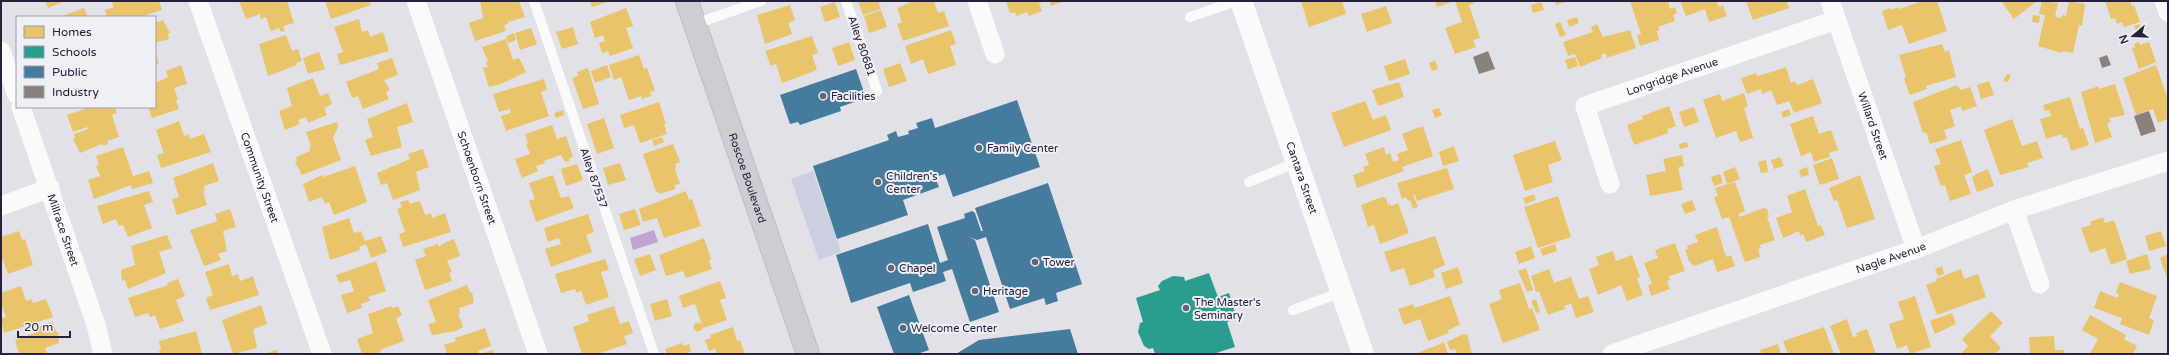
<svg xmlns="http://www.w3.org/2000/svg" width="2169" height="355" font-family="'Varela Round',sans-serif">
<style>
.green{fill:#cbcfdf}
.water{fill:#c2a4d4}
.homes{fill:#e9c46a}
.schools{fill:#2a9d8f}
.public{fill:#457b9d}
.industry{fill:#8a817c}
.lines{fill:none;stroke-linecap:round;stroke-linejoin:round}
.primary-casing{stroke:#bdbcc3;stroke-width:24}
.service{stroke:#fbfafb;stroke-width:10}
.minor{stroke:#fbfafb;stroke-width:19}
.tertiary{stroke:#fbfafb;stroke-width:22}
.primary{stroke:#cecdd3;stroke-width:22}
.poi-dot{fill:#686475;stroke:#efeff6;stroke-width:1.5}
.labels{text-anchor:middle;stroke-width:4;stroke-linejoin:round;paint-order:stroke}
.street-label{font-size:11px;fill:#262138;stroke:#efeff6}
.poi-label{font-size:11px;fill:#262138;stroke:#efeff6;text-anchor:start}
</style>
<rect width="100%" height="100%" fill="#e2e1e7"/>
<path class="green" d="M 813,171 L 841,252 L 819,260 L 791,179 Z"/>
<path class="water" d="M 654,230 L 658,242 L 633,250 L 630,238 Z"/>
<path class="homes" d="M 45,1 L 65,1 L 48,8 Z
M 111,1 L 159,1 L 162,10 L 140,17 L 107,17 L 105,10 L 114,7 Z
M 239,1 L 287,1 L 294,23 L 283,26 L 285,31 L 281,32 L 279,28 L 271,31 L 266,17 L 261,19 L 260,14 L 246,19 Z
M 325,1 L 369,1 L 371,5 L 331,19 Z
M 480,1 L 519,1 L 525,17 L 508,22 L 508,24 L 504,25 L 506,31 L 475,41 L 469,23 L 483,18 Z
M 590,1 L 610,1 L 592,7 Z
M 858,1 L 878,1 L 881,9 L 863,15 Z
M 914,1 L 934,1 L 938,13 L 944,11 L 949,26 L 903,41 L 897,24 L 902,22 L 897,8 Z
M 1006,1 L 1045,1 L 1039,3 L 1042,11 L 1029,16 L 1027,12 L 1016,16 L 1015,12 L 1010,13 Z
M 1049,1 L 1065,1 L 1051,6 Z
M 1301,1 L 1342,1 L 1346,14 L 1309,27 Z
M 1435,1 L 1473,1 L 1474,4 L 1469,5 L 1480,38 L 1473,40 L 1476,47 L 1455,54 L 1445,28 L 1462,22 L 1455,1 L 1437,7 Z
M 1555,1 L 1568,1 L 1556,5 Z
M 1630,1 L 1668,1 L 1670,9 L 1675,7 L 1677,13 L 1673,15 L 1675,21 L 1658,27 L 1660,30 L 1657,31 L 1659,40 L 1640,46 L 1637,35 L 1641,34 Z
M 1680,1 L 1716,1 L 1719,7 L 1723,5 L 1727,16 L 1709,22 L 1705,9 L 1686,16 Z
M 1746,1 L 1787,1 L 1789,8 L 1753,20 Z
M 1923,1 L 1937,1 L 1947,31 L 1909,44 L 1902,25 L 1888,30 L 1882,11 L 1890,8 L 1891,10 L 1898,7 L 1899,9 Z
M 2001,1 L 2037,1 L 2014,19 Z
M 2042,1 L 2058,3 L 2055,17 L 2061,18 L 2062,15 L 2066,16 L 2069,1 L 2085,4 L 2082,26 L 2079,25 L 2073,53 L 2062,51 L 2062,53 L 2038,46 L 2045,15 L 2039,14 Z
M 2105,1 L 2130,1 L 2132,6 L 2134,5 L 2140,22 L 2124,27 L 2122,22 L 2117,24 L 2115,18 L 2111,19 Z
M 835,2 L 840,17 L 825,22 L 820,7 Z
M 1541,2 L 1544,10 L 1533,13 L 1531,5 Z
M 790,5 L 795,20 L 788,23 L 792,34 L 765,44 L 757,15 Z
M 1386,6 L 1392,23 L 1367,32 L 1361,14 Z
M 84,8 L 88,17 L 60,17 Z
M 626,8 L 633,26 L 626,28 L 633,48 L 610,56 L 608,51 L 602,53 L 599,43 L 605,41 L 603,35 L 595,38 L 590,22 Z
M 881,10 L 887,27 L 869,33 L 864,16 Z
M 2033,15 L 2040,16 L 2039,23 L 2032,22 Z
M 1577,17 L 1579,23 L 1569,27 L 1567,20 Z
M 359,19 L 362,32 L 368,30 L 370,37 L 383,32 L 389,51 L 340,65 L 337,54 L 343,52 L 334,27 Z
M 163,20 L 170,33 L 168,34 L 169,39 L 155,43 L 155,23 Z
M 1560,22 L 1566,35 L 1560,37 L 1555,24 Z
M 1597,24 L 1603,37 L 1630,30 L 1636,48 L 1607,58 L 1605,53 L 1601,55 L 1602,58 L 1580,67 L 1575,54 L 1568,56 L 1563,42 L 1593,32 L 1591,27 Z
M 2140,24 L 2143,31 L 2137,33 L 2134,26 Z
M 573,27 L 578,44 L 562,49 L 556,32 Z
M 531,28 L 537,44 L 520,50 L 515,33 Z
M 951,30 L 956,44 L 950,46 L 956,65 L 928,74 L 923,59 L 911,64 L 905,46 Z
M 514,33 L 516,40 L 508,43 L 506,36 Z
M 286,35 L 292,51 L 298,49 L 302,61 L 296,63 L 297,65 L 268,76 L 259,44 Z
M 812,36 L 818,53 L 812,55 L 817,70 L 782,83 L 776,64 L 771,66 L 765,51 Z
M 506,39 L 513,60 L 519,58 L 526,72 L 501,84 L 489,87 L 483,68 L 488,67 L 486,62 L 488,61 L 482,47 Z
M 849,42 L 855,60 L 838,66 L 832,48 Z
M 2139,42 L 2140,45 L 2149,42 L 2156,62 L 2139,69 L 2132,48 L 2135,47 L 2134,44 Z
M 1942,44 L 1945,52 L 1949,50 L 1956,77 L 1926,86 L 1927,89 L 1910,95 L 1905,82 L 1904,77 L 1906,77 L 1899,55 Z
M 155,52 L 159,63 L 155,64 Z
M 319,52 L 325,69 L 308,74 L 303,58 Z
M 639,55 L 644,69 L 647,68 L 655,91 L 650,92 L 651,96 L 642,99 L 641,96 L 629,100 L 621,77 L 614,80 L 609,65 Z
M 1575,57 L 1578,66 L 1568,69 L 1565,60 Z
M 392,58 L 398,75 L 384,80 L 390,90 L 386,92 L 389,99 L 363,109 L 358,96 L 352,98 L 346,82 L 379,69 L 377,63 Z
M 1405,59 L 1410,74 L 1389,81 L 1384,66 Z
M 1435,60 L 1438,69 L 1432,71 L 1429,63 Z
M 900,63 L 907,81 L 889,87 L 883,69 Z
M 181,65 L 187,84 L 174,88 L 178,99 L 176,100 L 179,109 L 152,118 L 148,107 L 155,107 L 155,83 L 168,77 L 166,71 Z
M 607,65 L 611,77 L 595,83 L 591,71 Z
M 2156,65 L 2168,99 L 2168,119 L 2158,123 L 2153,109 L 2136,115 L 2123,78 Z
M 1786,67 L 1791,83 L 1795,81 L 1797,85 L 1813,79 L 1822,103 L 1794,113 L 1789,101 L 1777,105 L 1771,90 L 1762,94 L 1761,89 L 1747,94 L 1741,78 L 1756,73 L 1757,76 L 1768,73 Z
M 588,68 L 599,104 L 583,109 L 572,78 L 578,76 L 577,72 Z
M 2007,74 L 2011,75 L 2008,82 L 2003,81 Z
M 313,78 L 320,96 L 328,93 L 332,104 L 324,108 L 327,115 L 308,123 L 306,117 L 298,120 L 300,124 L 285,130 L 279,111 L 292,106 L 287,88 Z
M 544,79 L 547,90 L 541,92 L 549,116 L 506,131 L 501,116 L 511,113 L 510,109 L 499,112 L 493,94 Z
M 1989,81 L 1994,95 L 1981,99 L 1977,85 Z
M 1399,82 L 1404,97 L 1378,106 L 1372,90 Z
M 2115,84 L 2125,115 L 2109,118 L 2111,122 L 2107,123 L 2112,137 L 2095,143 L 2081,92 L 2099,86 L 2099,89 Z
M 1957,85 L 1961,90 L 1970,87 L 1977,106 L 1962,111 L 1961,106 L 1950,110 L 1955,126 L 1944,130 L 1947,139 L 1930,144 L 1926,132 L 1923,133 L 1913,102 Z
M 1744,93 L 1748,106 L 1744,108 L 1753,138 L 1740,142 L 1736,131 L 1716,138 L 1703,100 L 1720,94 L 1722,101 Z
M 2070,97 L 2080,129 L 2083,128 L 2089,145 L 2071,151 L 2067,137 L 2063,138 L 2062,134 L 2046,139 L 2040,119 L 2051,116 L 2049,110 L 2045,111 L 2043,105 Z
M 1365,101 L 1373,120 L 1386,115 L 1391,130 L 1344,147 L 1331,113 Z
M 659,102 L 666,124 L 664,124 L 667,134 L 640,143 L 634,125 L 624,128 L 620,115 Z
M 407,103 L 413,122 L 397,127 L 402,147 L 371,156 L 365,140 L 373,137 L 367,119 Z
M 1669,106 L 1676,126 L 1667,129 L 1668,133 L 1634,145 L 1627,125 L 1643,119 L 1642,116 Z
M 91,107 L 115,107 L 117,113 L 112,115 L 119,137 L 107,141 L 108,144 L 103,146 L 102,144 L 80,153 L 73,139 L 75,138 L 74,134 L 88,129 L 87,127 L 73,132 L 67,115 Z
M 1694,107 L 1699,122 L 1684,127 L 1679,112 Z
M 1439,108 L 1442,115 L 1435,118 L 1432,110 Z
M 1789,109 L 1791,115 L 1783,118 L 1781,112 Z
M 563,110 L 564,115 L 556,118 L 554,113 Z
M 1813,116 L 1819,134 L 1831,130 L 1838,150 L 1829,153 L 1830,157 L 1814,162 L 1811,152 L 1801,156 L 1790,124 Z
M 604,118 L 614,148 L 597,154 L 587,124 Z
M 2012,119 L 2022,146 L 2037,141 L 2043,158 L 2027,163 L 2029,167 L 2000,175 L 1984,130 Z
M 179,121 L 184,136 L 189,134 L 190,139 L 204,134 L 211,152 L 161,168 L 157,155 L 164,153 L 156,130 Z
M 337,122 L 338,127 L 333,138 L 341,160 L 302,175 L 295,162 L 297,161 L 296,157 L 310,151 L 309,147 L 311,146 L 306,132 Z
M 552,125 L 557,139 L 566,136 L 573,157 L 569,158 L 570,161 L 565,162 L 561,155 L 544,161 L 545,163 L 536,166 L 538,171 L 522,178 L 515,159 L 530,154 L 526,144 L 528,143 L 525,134 Z
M 1423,126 L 1433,156 L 1402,167 L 1404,171 L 1357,188 L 1353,175 L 1365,171 L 1363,167 L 1369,165 L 1365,154 L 1384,147 L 1386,155 L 1390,153 L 1393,162 L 1399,160 L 1397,154 L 1408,150 L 1402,134 Z
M 662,137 L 664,142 L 654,146 L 652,140 Z
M 1961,140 L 1972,172 L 1964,175 L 1971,194 L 1950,201 L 1945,185 L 1941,186 L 1934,166 L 1941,164 L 1935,149 Z
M 1555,141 L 1562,160 L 1548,165 L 1553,182 L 1525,191 L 1513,155 Z
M 1687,142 L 1688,147 L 1680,149 L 1679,144 Z
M 673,144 L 680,162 L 675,164 L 676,168 L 675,169 L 680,184 L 674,185 L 676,189 L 659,194 L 658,191 L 656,192 L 643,154 Z
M 1454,146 L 1459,161 L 1443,166 L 1439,152 Z
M 123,147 L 133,176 L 149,171 L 153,183 L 132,189 L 131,185 L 94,199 L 88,180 L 100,176 L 96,166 L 99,165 L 96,156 Z
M 423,149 L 429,167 L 416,172 L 420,190 L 393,200 L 387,183 L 381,185 L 377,173 L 410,159 L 408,154 Z
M 1682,155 L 1684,166 L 1679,167 L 1679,172 L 1683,190 L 1650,196 L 1646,175 L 1666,171 L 1663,159 Z
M 1780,157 L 1784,166 L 1774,169 L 1771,160 Z
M 1832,158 L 1839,179 L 1820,185 L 1813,165 Z
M 1766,160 L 1768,172 L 1761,173 L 1758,162 Z
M 213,163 L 219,181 L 204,186 L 205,191 L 203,191 L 207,205 L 177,215 L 172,199 L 179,197 L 173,178 Z
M 620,163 L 626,180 L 608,185 L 603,168 Z
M 577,164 L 583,180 L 566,186 L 561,169 Z
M 355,166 L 367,202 L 334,215 L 329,202 L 325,204 L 322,197 L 309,202 L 303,184 L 322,175 L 323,177 Z
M 1735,167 L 1740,179 L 1727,184 L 1723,172 Z
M 1807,167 L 1809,175 L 1801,177 L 1799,170 Z
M 1447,168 L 1454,189 L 1417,201 L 1415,195 L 1413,195 L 1418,207 L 1413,209 L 1410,200 L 1408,201 L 1406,197 L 1402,199 L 1397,183 Z
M 1988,169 L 1994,186 L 1977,192 L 1972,178 L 1976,174 Z
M 1720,174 L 1723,183 L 1714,186 L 1711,177 Z
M 553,175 L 561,198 L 569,196 L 574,208 L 536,222 L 529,201 L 535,199 L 529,183 Z
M 1860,175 L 1875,219 L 1847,228 L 1837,200 L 1834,201 L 1829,188 Z
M 1735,182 L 1745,211 L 1739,214 L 1739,217 L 1764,208 L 1767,209 L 1769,217 L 1767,217 L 1775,240 L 1760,245 L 1761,248 L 1758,249 L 1760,257 L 1745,262 L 1729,217 L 1722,219 L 1714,197 L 1718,196 L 1715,188 Z
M 1805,189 L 1818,226 L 1821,225 L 1825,235 L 1806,242 L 1803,234 L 1800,236 L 1799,231 L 1783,238 L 1776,218 L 1792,212 L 1787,196 Z
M 149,191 L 153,202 L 144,205 L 152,228 L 128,237 L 123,225 L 119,226 L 116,219 L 103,224 L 97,206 Z
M 686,191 L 689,200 L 692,199 L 701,226 L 664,238 L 657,218 L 643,222 L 639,209 Z
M 1534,194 L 1536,200 L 1525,204 L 1523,198 Z
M 1558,196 L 1571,237 L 1538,248 L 1524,207 Z
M 1382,197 L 1386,198 L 1388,205 L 1390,204 L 1391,206 L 1398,203 L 1409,233 L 1380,244 L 1374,225 L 1368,227 L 1361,205 Z
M 408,200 L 410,204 L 420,201 L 425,215 L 431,213 L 432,218 L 445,213 L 451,232 L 403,247 L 399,234 L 405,232 L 397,209 L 402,207 L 400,202 Z
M 1692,200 L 1696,210 L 1685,214 L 1681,204 Z
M 230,209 L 236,227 L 223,231 L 227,251 L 218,254 L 221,260 L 204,266 L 190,230 L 215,222 L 217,220 L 215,214 Z
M 635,209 L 641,225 L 624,230 L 619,214 Z
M 588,214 L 594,232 L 586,235 L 592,252 L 551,267 L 545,249 L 561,244 L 559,238 L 548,242 L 544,228 Z
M 2103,217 L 2105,223 L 2114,220 L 2127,259 L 2111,265 L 2105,248 L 2090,253 L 2081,228 L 2091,225 L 2090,222 Z
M 349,218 L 354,233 L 361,231 L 365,241 L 381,236 L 387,252 L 371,258 L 366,244 L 359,247 L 360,250 L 330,260 L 322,227 Z
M 1717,227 L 1725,254 L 1727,257 L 1731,255 L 1735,266 L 1717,272 L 1713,259 L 1694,266 L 1689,261 L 1685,250 L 1688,249 L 1687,246 L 1698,242 L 1695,235 Z
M 19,231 L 22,240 L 25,239 L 33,265 L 8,274 L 3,260 L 1,261 L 1,237 Z
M 2161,231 L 2166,246 L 2149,251 L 2145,236 Z
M 167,235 L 172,248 L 159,252 L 166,273 L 128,289 L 125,280 L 122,281 L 121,270 L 135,265 L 131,246 Z
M 1435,236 L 1445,265 L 1433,270 L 1435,277 L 1410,286 L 1404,268 L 1391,272 L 1384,252 Z
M 704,238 L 711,259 L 709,260 L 712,269 L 686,278 L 683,271 L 666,276 L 659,255 Z
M 454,239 L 460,256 L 447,261 L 452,272 L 449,273 L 452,281 L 425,290 L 415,260 L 426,256 L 423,249 L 438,244 L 439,247 L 442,244 Z
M 1675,243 L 1685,271 L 1669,276 L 1670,280 L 1667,281 L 1670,289 L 1651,296 L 1648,285 L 1652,284 L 1644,263 L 1658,258 L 1655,250 Z
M 1555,244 L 1557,251 L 1543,256 L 1540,249 Z
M 1531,246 L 1535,258 L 1519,264 L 1515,252 Z
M 1613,251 L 1616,261 L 1632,255 L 1640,277 L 1637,278 L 1643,295 L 1627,301 L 1621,285 L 1598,295 L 1589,269 L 1599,265 L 1596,257 Z
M 650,254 L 656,270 L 640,276 L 634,259 Z
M 2147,254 L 2151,269 L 2130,274 L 2126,261 Z
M 2168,254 L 2168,281 L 2160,258 Z
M 605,259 L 609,270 L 601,272 L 609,297 L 586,305 L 581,291 L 576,293 L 575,289 L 561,293 L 555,274 Z
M 376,261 L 386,291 L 368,297 L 370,301 L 361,304 L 362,308 L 347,313 L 341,295 L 354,291 L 350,280 L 339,283 L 336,275 Z
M 229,264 L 232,276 L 238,274 L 240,281 L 253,276 L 259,295 L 210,310 L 206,298 L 213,295 L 205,272 Z
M 1942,266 L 1944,274 L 1938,276 L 1935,269 Z
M 1458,267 L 1463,283 L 1446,289 L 1441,273 Z
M 1526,268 L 1533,290 L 1527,292 L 1518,271 Z
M 1549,269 L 1554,283 L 1571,277 L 1579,299 L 1588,296 L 1594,312 L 1576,318 L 1571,304 L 1564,306 L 1565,309 L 1548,315 L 1539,291 L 1536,292 L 1531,276 Z
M 1961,269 L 1964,279 L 1978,274 L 1986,297 L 1937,315 L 1926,285 L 1937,281 L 1936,279 Z
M 178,279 L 185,296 L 176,300 L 184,321 L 160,329 L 155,315 L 150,317 L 148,313 L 135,317 L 128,298 L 168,285 L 167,283 Z
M 720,281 L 726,298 L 720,300 L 727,320 L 703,328 L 695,304 L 683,308 L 679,296 Z
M 2120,282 L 2157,296 L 2149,318 L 2154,320 L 2149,335 L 2120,324 L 2122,318 L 2094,308 L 2100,291 L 2117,298 L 2119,294 L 2116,292 Z
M 1520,283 L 1529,309 L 1532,308 L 1540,330 L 1503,343 L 1489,304 L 1502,299 L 1499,290 Z
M 467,285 L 470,293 L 472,292 L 474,303 L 459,308 L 460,313 L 458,314 L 463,327 L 456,331 L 432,335 L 428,324 L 436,322 L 428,300 Z
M 21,286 L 26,301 L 32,299 L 33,303 L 46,299 L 53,317 L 4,333 L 1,319 L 6,317 L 1,303 L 1,293 Z
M 1450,296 L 1460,325 L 1448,330 L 1449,333 L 1428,341 L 1420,319 L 1404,325 L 1398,309 L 1413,304 L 1415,308 Z
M 1915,296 L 1931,347 L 1910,354 L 1907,345 L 1897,349 L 1889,324 L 1904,319 L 1898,302 Z
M 667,299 L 672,316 L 655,321 L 650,304 Z
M 1536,299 L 1540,312 L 1536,313 L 1531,301 Z
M 261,305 L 267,324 L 253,329 L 257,348 L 233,354 L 222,320 Z
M 391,306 L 392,308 L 398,306 L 402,315 L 396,318 L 404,341 L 382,349 L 380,352 L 374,354 L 362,354 L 357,339 L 373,333 L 368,314 Z
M 614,306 L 620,324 L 629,321 L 633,333 L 624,336 L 627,344 L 597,354 L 582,354 L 573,327 L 589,321 L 587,315 Z
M 1991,311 L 2003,323 L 1990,336 L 2001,348 L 1995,354 L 1961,354 L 1968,346 L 1962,339 Z
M 1952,313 L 1956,324 L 1935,334 L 1930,321 Z
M 2090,315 L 2126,335 L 2124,339 L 2137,346 L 2133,354 L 2090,353 L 2098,339 L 2082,330 Z
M 1847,319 L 1853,337 L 1857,336 L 1856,333 L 1867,329 L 1876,354 L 1841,354 L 1830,326 Z
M 53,322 L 56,332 L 58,332 L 59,343 L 45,348 L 47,353 L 45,354 L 19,354 L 15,340 L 34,333 L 37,331 L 36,327 Z
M693.5 327a4.5 4.5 0 1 1 9 0a4.5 4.5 0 1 1-9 0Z
M 733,327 L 737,341 L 740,340 L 745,354 L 717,354 L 715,349 L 709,351 L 705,340 L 711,338 L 710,335 Z
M 1824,327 L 1834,354 L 1788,354 L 1783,341 Z
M 485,328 L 491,346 L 478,351 L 479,354 L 447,354 L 444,345 L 456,341 L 455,338 Z
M 196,331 L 202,354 L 160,354 L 159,350 L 161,350 L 159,341 Z
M 1463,334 L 1464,335 L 1467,334 L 1472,354 L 1457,354 L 1455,349 L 1450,350 L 1447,342 Z
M 2054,336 L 2055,350 L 2064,350 L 2065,354 L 2025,354 L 2030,353 L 2029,337 Z
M 1444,342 L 1448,354 L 1414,354 L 1438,345 Z
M 682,343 L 683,346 L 689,344 L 691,351 L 686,354 L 667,354 L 665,349 Z
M 1778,344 L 1781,354 L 1762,354 L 1760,350 Z
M 277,350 L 278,354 L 266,354 L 272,351 Z
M 493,350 L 494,354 L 480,354 Z"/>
<path class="schools" d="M 1209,273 L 1218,297 L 1229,293 L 1237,319 L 1227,322 L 1235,347 L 1213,354 L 1155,354 L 1153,348 L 1149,349 L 1144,346 L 1138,332 L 1140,323 L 1143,322 L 1136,298 L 1160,290 L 1158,286 L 1162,281 L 1173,276 L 1184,277 L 1185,281 Z"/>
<path class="public" d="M 856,69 L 866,98 L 840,107 L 841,111 L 800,125 L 798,122 L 790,124 L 780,95 Z
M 1017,100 L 1040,167 L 953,197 L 945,174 L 935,177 L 939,187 L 903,200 L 908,215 L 837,239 L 813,166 L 889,140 L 887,135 L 896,131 L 898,137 L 909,134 L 908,131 L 918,128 L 916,123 L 932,118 L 935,128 Z
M 1048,183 L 1082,284 L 1056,293 L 1058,301 L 1046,305 L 1044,298 L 1010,309 L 986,237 L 977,240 L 969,237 L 975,240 L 999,312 L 970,322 L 952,269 L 943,272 L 946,281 L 913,292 L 910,283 L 851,303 L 836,255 L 928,224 L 940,263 L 948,260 L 937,227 L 965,218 L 964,214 L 972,211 L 975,213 L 981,231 L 983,231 L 975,208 Z
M 909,295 L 929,350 L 917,354 L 894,354 L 877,307 Z
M 1070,329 L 1078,354 L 956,354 L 979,340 Z"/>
<path class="industry" d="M 1488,51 L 1495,69 L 1479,74 L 1473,57 Z
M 2107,55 L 2111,65 L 2102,68 L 2099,58 Z
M 2149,111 L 2156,131 L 2141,136 L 2134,116 Z"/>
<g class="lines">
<g class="primary-casing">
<g id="primary">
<path id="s8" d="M 687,1 L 808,354"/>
</g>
</g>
<path class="service" d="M 534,1 L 654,354
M 846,1 L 877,91
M 1190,17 L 1237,1
M 695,24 L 761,1
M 1249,182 L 1297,162
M 1293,310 L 1342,292"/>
<g class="minor">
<path id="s1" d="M 198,1 L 322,354"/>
<path id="s2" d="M 416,1 L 538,354"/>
<path d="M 977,1 L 995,54"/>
<path id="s3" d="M 1830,1 L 1916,249"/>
<path d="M 2164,1 L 2168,12"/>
<path d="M 1,51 L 17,95"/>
<path id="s4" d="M 21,107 L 96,325 L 103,354"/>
<path id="s5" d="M 1610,184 L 1585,106 L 1836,20"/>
<path d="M 1,206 L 50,188"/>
<path d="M 2014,210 L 2040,284"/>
<path id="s6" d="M 1612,354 L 1916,249 L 2014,210 L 2168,161"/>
</g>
<path class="tertiary" id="s7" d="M 1241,1 L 1363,354"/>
<use href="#primary" class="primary"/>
</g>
<g class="poi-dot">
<circle cx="823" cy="96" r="4"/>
<circle cx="979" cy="148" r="4"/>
<circle cx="878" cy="182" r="4"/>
<circle cx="1035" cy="262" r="4"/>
<circle cx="891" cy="268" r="4"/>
<circle cx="975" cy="291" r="4"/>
<circle cx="1186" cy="308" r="4"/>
<circle cx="903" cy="328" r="4"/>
</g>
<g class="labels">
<g class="street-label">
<text transform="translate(862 46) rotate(71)" y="4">Alley 80681</text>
<text dy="4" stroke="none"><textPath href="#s5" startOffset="174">Longridge Avenue</textPath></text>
<text dy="4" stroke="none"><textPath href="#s3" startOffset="132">Willard Street</textPath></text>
<text dy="4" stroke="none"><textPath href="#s8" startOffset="187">Roscoe Boulevard</textPath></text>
<text dy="4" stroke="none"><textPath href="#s1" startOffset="187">Community Street</textPath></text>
<text dy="4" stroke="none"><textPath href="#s2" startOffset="187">Schoenborn Street</textPath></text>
<text transform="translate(594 178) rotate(71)" y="4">Alley 87537</text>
<text dy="4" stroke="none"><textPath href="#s7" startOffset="187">Cantara Street</textPath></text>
<text dy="4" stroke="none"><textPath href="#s4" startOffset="130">Millrace Street</textPath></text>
<text dy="4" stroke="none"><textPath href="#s6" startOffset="295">Nagle Avenue</textPath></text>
</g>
<g class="poi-label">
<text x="831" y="100">Facilities</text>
<text x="987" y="152">Family Center</text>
<text x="886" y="180">Children's<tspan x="886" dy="13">Center</tspan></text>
<text x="1043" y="266">Tower</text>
<text x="899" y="272">Chapel</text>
<text x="983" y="295">Heritage</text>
<text x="1194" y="306">The Master's<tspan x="1194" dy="13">Seminary</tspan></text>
<text x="911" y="332">Welcome Center</text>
</g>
</g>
<rect width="2169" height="355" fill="none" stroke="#262138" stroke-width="4"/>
<rect x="16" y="16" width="140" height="92" fill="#efeff6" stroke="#9f9daa"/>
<rect x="24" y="26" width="20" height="12" fill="#e9c46a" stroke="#9f9daa"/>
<text x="52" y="36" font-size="12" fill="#262138">Homes</text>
<rect x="24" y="46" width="20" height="12" fill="#2a9d8f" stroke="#9f9daa"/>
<text x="52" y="56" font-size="12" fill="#262138">Schools</text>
<rect x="24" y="66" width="20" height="12" fill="#457b9d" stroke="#9f9daa"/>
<text x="52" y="76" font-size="12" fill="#262138">Public</text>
<rect x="24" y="86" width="20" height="12" fill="#8a817c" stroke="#9f9daa"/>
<text x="52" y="96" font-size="12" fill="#262138">Industry</text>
<g transform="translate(2133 36) rotate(251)" stroke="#efeff6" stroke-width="3" paint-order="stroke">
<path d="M0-3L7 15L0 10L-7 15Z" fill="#262138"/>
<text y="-6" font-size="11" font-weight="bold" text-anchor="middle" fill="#262138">N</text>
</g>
<path d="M18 331v6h52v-6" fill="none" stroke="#262138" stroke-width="2"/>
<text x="24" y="331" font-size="12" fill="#262138" stroke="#efeff6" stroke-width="3" paint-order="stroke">20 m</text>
</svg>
